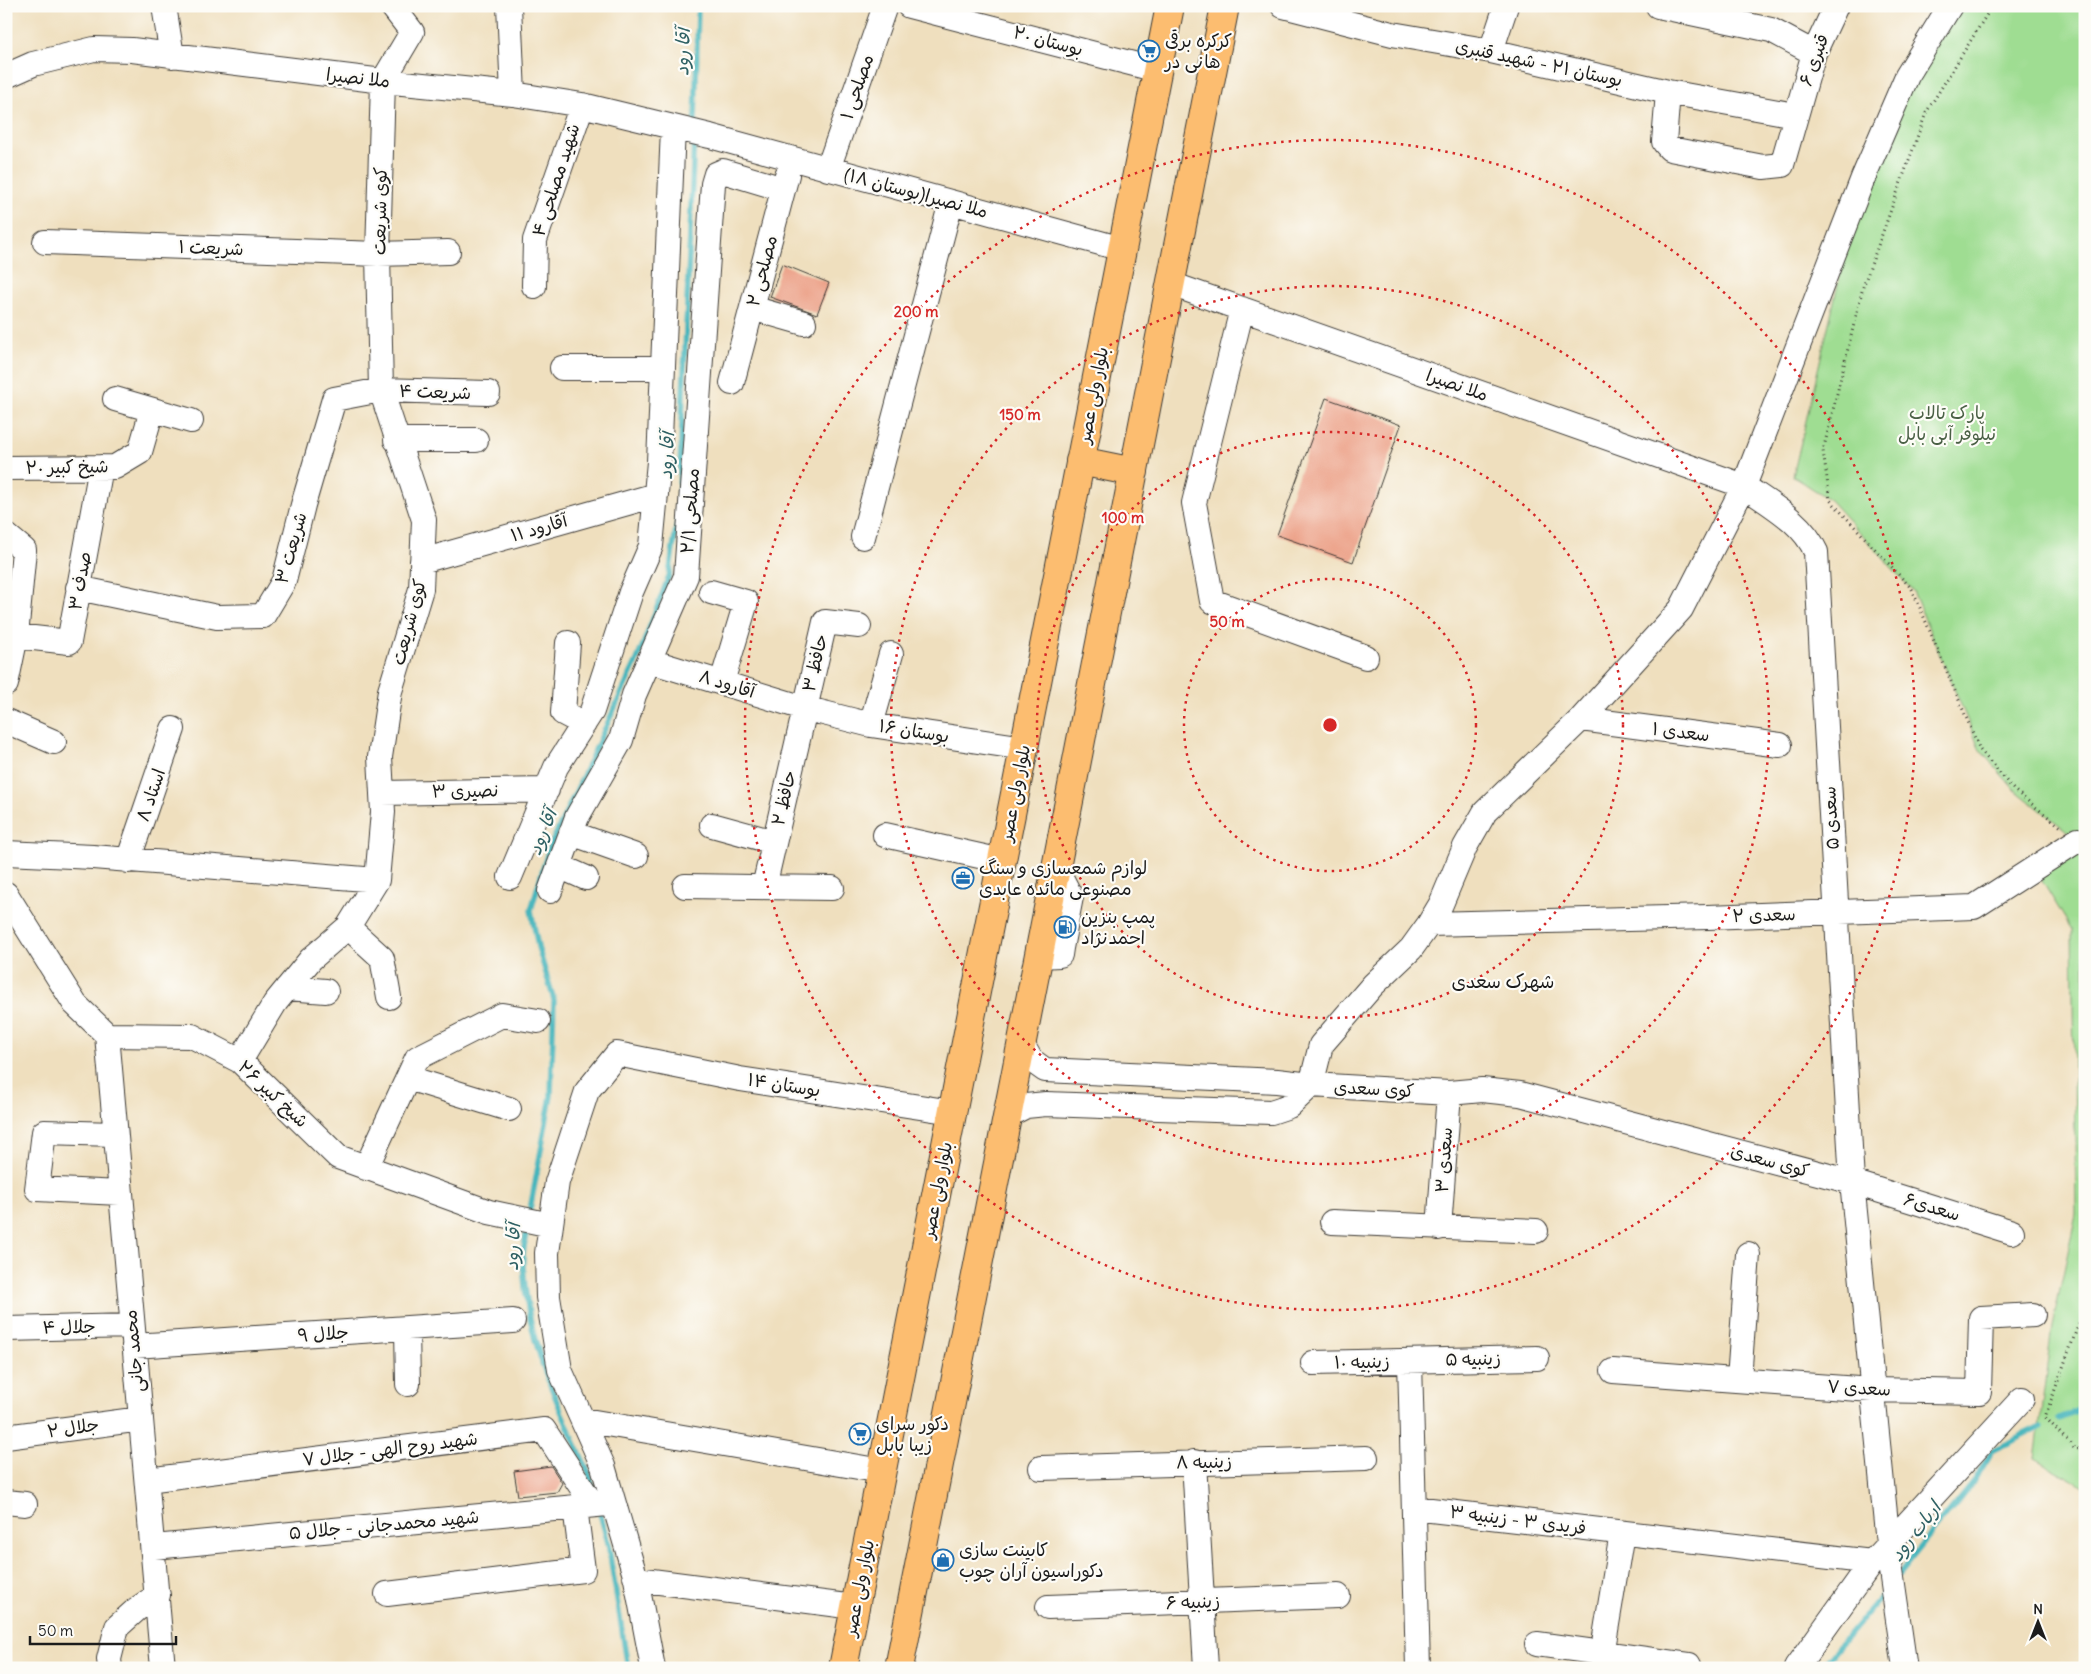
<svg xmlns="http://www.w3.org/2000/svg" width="2091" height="1674" font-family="Delius,'Playpen Sans Arabic',sans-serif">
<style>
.green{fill:#9fdd92;stroke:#5e7c57}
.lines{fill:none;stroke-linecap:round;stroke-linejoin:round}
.stream{stroke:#46b5bc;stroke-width:5.5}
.building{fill:#eca188}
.minor-casing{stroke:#3c3934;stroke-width:26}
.major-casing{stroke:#3c3934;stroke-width:30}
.path{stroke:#3c3934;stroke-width:3;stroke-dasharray:1 4;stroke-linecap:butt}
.minor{stroke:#fff;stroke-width:24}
.major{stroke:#fcbd6f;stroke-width:28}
.ring{fill:none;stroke:#d62828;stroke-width:2.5;stroke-dasharray:2.5 5}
.labels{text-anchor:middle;stroke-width:4.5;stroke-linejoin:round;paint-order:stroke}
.street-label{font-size:18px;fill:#1c1c1c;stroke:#fdfcf7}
.poi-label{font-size:18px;fill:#1c1c1c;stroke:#fdfcf7;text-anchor:start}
.park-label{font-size:18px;fill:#4a6045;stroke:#fdfcf7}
.water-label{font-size:19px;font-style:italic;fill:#2f6164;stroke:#fdfcf7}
.neighbourhood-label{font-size:19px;fill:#1c1c1c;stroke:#fdfcf7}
.centre{fill:#d62828;stroke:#fdfcf7;stroke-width:2.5}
.ring-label{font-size:15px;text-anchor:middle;font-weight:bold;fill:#d62828;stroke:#fdfcf7;stroke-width:4.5;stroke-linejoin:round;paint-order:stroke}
</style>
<rect width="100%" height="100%" fill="#fdfcf7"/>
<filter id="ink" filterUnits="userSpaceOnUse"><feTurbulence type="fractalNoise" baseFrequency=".02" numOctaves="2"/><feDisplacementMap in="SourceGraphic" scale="10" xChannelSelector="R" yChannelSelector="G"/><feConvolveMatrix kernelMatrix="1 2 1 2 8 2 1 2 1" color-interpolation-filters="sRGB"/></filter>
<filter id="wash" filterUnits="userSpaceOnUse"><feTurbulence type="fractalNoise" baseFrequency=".0096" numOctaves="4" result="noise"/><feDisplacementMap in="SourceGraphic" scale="20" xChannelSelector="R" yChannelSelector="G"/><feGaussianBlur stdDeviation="1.12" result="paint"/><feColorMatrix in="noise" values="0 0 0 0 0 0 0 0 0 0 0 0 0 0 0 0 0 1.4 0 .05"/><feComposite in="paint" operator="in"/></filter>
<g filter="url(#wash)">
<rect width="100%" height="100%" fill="#efdfbe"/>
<path class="green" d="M 1950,6 L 2085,6 L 2085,1487 L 2035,1459 L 2052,1327 L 2076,1214 L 2072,930 L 2034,868 L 2077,839 L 2014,789 L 1980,750 L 1913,591 L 1830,500 L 1793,476 L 1863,178 Z"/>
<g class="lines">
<path class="stream" d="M 695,126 L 698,6
M 529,1215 L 551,1096 L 554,1000 L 538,947 L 531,910 L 548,851 L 637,660 L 669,576 L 678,515 L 694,138
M 527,1226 C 526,1239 522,1252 523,1264 C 527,1344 556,1401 588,1471 L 593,1487
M 2060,1418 L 2085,1407
M 599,1510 L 608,1543 L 628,1668
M 1899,1574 L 1974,1481 L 1993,1450 L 2041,1427
M 1821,1668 L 1886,1591"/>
</g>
<g id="blocks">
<path class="building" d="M 782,264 L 829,283 L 817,314 L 770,297 Z
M 1326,398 L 1401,425 L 1353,562 L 1277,535 Z
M 551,1466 L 562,1483 L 557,1492 L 518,1496 L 514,1471 Z"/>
</g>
</g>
<g filter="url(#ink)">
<use href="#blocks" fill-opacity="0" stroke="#3c3934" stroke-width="1"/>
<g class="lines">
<g class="minor-casing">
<path id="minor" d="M 164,6 L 172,56
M 509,6 L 513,94
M 909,6 L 1157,70
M 1283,6 L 1392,34 L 1491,51 L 1668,92 L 1795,115
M 1658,6 L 1771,30 L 1814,53
M 1950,6 L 1907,76 L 1863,178 L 1744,486 L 1681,609 L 1581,719 L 1485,812 L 1465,847 L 1441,904 L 1429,924 L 1411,949 L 1373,985 L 1321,1045 L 1311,1085 L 1449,1093 L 1482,1090 L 1520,1094 L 1852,1182 L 2012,1232
M 1491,51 L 1506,6
M 6,76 L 33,64 L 94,49 L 132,50 L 383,81 L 513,94 L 582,105 L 710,136 L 1122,249
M 1668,92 L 1664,142 L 1670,149 L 1763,167 L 1782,165 L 1814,53 L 1836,6
M 828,169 L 885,6
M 45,242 L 378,254 L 448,252
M 1171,284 L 1744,486 C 1771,505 1803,522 1816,552 L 1852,1182 L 1890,1564 L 1905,1668
M 534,286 L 535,240 L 582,105
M 752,308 L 804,323
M 1242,309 L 1194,503 L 1212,601 L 1366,657
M 562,368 L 663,368
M 732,383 L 787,175
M 115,399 L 191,421
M 396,440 L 476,440
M 6,468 L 115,467 L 140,452 L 152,410
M 6,535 L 24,550 L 16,636 L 6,684
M 863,537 L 951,202
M 422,561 L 656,495
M 78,588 L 217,617 L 263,616 L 284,581 L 303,505 L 334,399 L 381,390 L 488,393
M 711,592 L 746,602 L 722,682
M 16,636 L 69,642 L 101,467
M 568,643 L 563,713 L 584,724
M 650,661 L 804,708 L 871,725 L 1024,748
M 1581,719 L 1780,745
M 6,721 L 54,742
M 871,725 L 891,654
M 382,793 L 547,790
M 712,825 L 774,842
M 571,833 L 636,856
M 885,835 L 1002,861
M 6,853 L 93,857 L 377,880
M 128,861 L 173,729
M 559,866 L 586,878
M 510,877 L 556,767 L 592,711 L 631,592 L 651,546 L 659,462 L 673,128
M 685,886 L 832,888
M 764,887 L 825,622 L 859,626
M 550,891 L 577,817 L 621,740 L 634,695 L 686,576 L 713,184 L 716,174 L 723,171 L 783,189
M 6,894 L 75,1004 L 107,1035 L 192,1036 L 240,1061 L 338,1157 L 489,1212 L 551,1225
M 1429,924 L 1708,917 L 1974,907 L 2078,840
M 348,927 L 382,958 L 389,997
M 1039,956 L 1060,955 L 1061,948 L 1071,897 L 1056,868
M 287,988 L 326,991
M 107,1035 L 163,1668
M 240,1061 L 275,1003 L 311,959 L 348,927 L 377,880 L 383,812 L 380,757 L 390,691 L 421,589 L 424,520 L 381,390 L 378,254 L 383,81 L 412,32 L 392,6
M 408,1078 L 509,1109
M 1008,1115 L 1026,1106 L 1046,1104 L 1271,1112 L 1289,1106 L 1311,1085 L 1277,1081 L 1045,1070 L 1031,1060 L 1022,1044
M 115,1134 L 44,1132 L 37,1189 L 120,1193
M 366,1168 L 417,1058 L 502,1015 L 538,1021
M 1332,1222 L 1536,1231
M 1439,1228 L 1449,1093
M 407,1328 L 408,1384
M 6,1329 L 132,1326
M 134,1346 L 513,1321
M 1410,1361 L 1418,1668
M 1313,1363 L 1537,1358
M 1613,1371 L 1872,1390 L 1979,1392 L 1981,1318 L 2033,1315
M 1739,1380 L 1748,1254
M 583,1420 L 882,1471
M 6,1437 L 141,1419
M 1194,1462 L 1206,1668
M 1041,1468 L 1366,1458
M 147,1480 L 544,1430 L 593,1505
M 6,1502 L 25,1504
M 1414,1508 L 1872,1562
M 154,1547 L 607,1504
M 636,1579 L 855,1607
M 387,1594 L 583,1570 L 575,1507
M 1048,1607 L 1338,1596
M 1537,1644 L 1689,1665
M 1600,1667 L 1622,1533
M 110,1668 L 109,1659 L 117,1627 L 137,1609 L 158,1595
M 653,1668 L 636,1579 L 603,1466 L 560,1370 L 548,1297 L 547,1253 L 557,1182 L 587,1091 L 617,1054 L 740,1079 L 952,1112
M 1796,1668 L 1872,1562 L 2022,1399"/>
</g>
<g class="major-casing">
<path id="major" d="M 1080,461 L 1134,472
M 843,1668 L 1170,6
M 899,1668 L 1225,6"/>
</g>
<path class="path" d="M 1992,6 L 1926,113 L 1863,287 L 1823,451 L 1830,500 L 1912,589 L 1980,750 L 2014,790 L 2061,827
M 2085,1316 L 2078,1326 L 2045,1417 L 2075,1449 L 2085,1448"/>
<use href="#minor" class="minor"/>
<use href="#major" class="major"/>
</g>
</g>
<g class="ring">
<circle cx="1330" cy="725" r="146"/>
<circle cx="1330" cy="725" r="293"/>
<circle cx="1330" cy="725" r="439"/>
<circle cx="1330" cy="725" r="585"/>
</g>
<defs>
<g id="supermarket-ring" transform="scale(1.125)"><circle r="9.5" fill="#fdfcf7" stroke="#1f6fb2" stroke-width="1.5"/><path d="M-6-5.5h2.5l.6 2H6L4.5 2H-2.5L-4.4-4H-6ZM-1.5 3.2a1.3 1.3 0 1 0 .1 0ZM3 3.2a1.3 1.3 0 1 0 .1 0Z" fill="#1f6fb2"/></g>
<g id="office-ring" transform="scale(1.125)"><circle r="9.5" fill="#fdfcf7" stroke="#1f6fb2" stroke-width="1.5"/><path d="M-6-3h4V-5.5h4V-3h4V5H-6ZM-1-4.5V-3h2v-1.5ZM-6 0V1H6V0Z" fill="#1f6fb2"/></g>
<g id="fuel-ring" transform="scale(1.125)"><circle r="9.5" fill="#fdfcf7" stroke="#1f6fb2" stroke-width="1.5"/><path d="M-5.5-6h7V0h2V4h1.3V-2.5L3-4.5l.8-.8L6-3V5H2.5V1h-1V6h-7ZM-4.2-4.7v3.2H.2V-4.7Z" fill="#1f6fb2"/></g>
<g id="shop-ring" transform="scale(1.125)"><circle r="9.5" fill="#fdfcf7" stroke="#1f6fb2" stroke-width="1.5"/><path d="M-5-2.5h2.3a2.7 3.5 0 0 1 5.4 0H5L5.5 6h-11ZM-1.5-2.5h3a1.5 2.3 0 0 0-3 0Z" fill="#1f6fb2"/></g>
</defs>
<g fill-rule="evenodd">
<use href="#supermarket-ring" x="1149" y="51"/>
<use href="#office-ring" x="963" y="878"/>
<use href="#fuel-ring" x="1065" y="927"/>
<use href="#supermarket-ring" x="860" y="1434"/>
<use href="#shop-ring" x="943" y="1560"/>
</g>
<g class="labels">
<g class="street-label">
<text transform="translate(1048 41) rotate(15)" y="6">بوستان ۲۰</text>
<text transform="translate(1814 60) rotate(-70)" y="6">قنبری ۶</text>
<text transform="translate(1539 63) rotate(12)" y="6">بوستان ۲۱ - شهید قنبری</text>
<text transform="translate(358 78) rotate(6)" y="6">ملا نصیرا</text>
<text transform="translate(857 87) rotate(-71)" y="6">مصلحی ۱</text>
<text transform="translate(556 180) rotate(-72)" y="6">شهید مصلحی ۴</text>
<text transform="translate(916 193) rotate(15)" y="6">ملا نصیرا(بوستان ۱۸)</text>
<text transform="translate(380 211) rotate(-89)" y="6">کوی شریعت</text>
<text transform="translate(211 248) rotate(2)" y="6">شریعت ۱</text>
<text transform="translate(762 271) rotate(-75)" y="6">مصلحی ۲</text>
<text transform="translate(1457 385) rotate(19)" y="6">ملا نصیرا</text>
<text transform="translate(435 392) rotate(2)" y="6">شریعت ۴</text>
<text transform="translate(1093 395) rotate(-79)" y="6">بلوار ولی عصر</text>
<text transform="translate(67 467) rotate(-1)" y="6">شیخ کبیر ۲۰</text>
<text transform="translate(690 511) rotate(-86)" y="6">مصلحی ۲/۱</text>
<text transform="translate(539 528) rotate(-16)" y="6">آقارود ۱۱</text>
<text transform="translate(291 548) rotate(-74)" y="6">شریعت ۳</text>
<text transform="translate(80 581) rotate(-80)" y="6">صدف ۳</text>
<text transform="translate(409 622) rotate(-75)" y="6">کوی شریعت</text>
<text transform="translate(815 663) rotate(-77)" y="6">حافظ ۳</text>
<text transform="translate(727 684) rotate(17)" y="6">آقارود ۸</text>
<text transform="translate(914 731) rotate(9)" y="6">بوستان ۱۶</text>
<text transform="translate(1681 732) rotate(7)" y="6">سعدی ۱</text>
<text transform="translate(465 791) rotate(-1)" y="6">نصیری ۳</text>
<text transform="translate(1015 793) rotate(-79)" y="6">بلوار ولی عصر</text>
<text transform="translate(151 795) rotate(-71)" y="6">استاد ۸</text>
<text transform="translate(784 798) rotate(-77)" y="6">حافظ ۲</text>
<text transform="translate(1831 818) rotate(-93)" y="6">سعدی ۵</text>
<text transform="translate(1764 915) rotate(-2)" y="6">سعدی ۲</text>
<text transform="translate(784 1085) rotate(9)" y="6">بوستان ۱۴</text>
<text transform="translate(1374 1089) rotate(3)" y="6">کوی سعدی</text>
<text transform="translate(273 1094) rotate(43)" y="6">شیخ کبیر ۲۶</text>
<text transform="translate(1444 1160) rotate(-86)" y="6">سعدی ۳</text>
<text transform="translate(1770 1161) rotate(15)" y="6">کوی سعدی</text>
<text transform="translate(937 1190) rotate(-79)" y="6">بلوار ولی عصر</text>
<text transform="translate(1932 1207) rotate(17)" y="6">سعدی۶</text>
<text transform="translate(69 1327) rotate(-1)" y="6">جلال ۴</text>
<text transform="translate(323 1334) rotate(-4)" y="6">جلال ۹</text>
<text transform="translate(134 1351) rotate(-95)" y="6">محمد جانی</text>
<text transform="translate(1473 1359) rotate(-1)" y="6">زینبیه ۵</text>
<text transform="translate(1362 1362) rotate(-1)" y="6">زینبیه ۱۰</text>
<text transform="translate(1859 1388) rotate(3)" y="6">سعدی ۷</text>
<text transform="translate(73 1428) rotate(-8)" y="6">جلال ۲</text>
<text transform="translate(390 1449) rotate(-7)" y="6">شهید روح الهی - جلال ۷</text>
<text transform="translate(1204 1462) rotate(-1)" y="6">زینبیه ۸</text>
<text transform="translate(1518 1520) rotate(7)" y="6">فریدی ۳ - زینبیه ۳</text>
<text transform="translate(384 1525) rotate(-5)" y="6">شهید محمدجانی - جلال ۵</text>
<text transform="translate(859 1588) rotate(-79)" y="6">بلوار ولی عصر</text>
<text transform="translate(1193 1602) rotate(-2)" y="6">زینبیه ۶</text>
</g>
<g class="poi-label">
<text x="1165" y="47">کرکره برقی<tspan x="1165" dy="21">هانی در</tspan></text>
<text x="979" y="874">لوازم شمعسازی و سنگ<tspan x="979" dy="21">مصنوعی مائده عابدی</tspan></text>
<text x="1081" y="923">پمپ بنزین<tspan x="1081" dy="21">احمدنژاد</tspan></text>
<text x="876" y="1430">دکور سرای<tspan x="876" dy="21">زیبا بابل</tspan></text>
<text x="959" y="1556">کابینت سازی<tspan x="959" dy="21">دکوراسیون آران چوب</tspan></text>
</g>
<g class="park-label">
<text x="1947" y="419">پارک تالاب<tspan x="1947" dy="21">نیلوفر آبی بابل</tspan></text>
</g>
<g class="water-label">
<text transform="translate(682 52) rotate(-88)" y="7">آقا رود</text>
<text transform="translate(666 456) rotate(-87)" y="7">آقا رود</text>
<text transform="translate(542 832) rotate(-68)" y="7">آقا رود</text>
<text transform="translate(512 1247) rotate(-87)" y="7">آقا رود</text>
<text transform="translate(1915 1531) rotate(-52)" y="7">ارباب رود</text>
</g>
<g class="neighbourhood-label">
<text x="1503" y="988">شهرک سعدی</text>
</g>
</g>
<circle cx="1330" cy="725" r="8" class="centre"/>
<g class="ring-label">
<text x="916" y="317">200 m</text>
<text x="1020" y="420">150 m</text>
<text x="1123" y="523">100 m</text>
<text x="1227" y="627">50 m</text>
</g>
<rect width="2091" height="1674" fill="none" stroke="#fdfcf7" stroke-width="25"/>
<g transform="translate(2038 1622)" stroke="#fdfcf7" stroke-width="4" paint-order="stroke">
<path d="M0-4L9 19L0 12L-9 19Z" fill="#1c1c1c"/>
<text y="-8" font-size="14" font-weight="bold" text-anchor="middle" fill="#1c1c1c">N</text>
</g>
<path d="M30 1636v8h146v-8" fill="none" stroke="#1c1c1c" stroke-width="2.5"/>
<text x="38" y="1636" font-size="15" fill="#1c1c1c" stroke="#fdfcf7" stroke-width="4" paint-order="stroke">50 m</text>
</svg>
